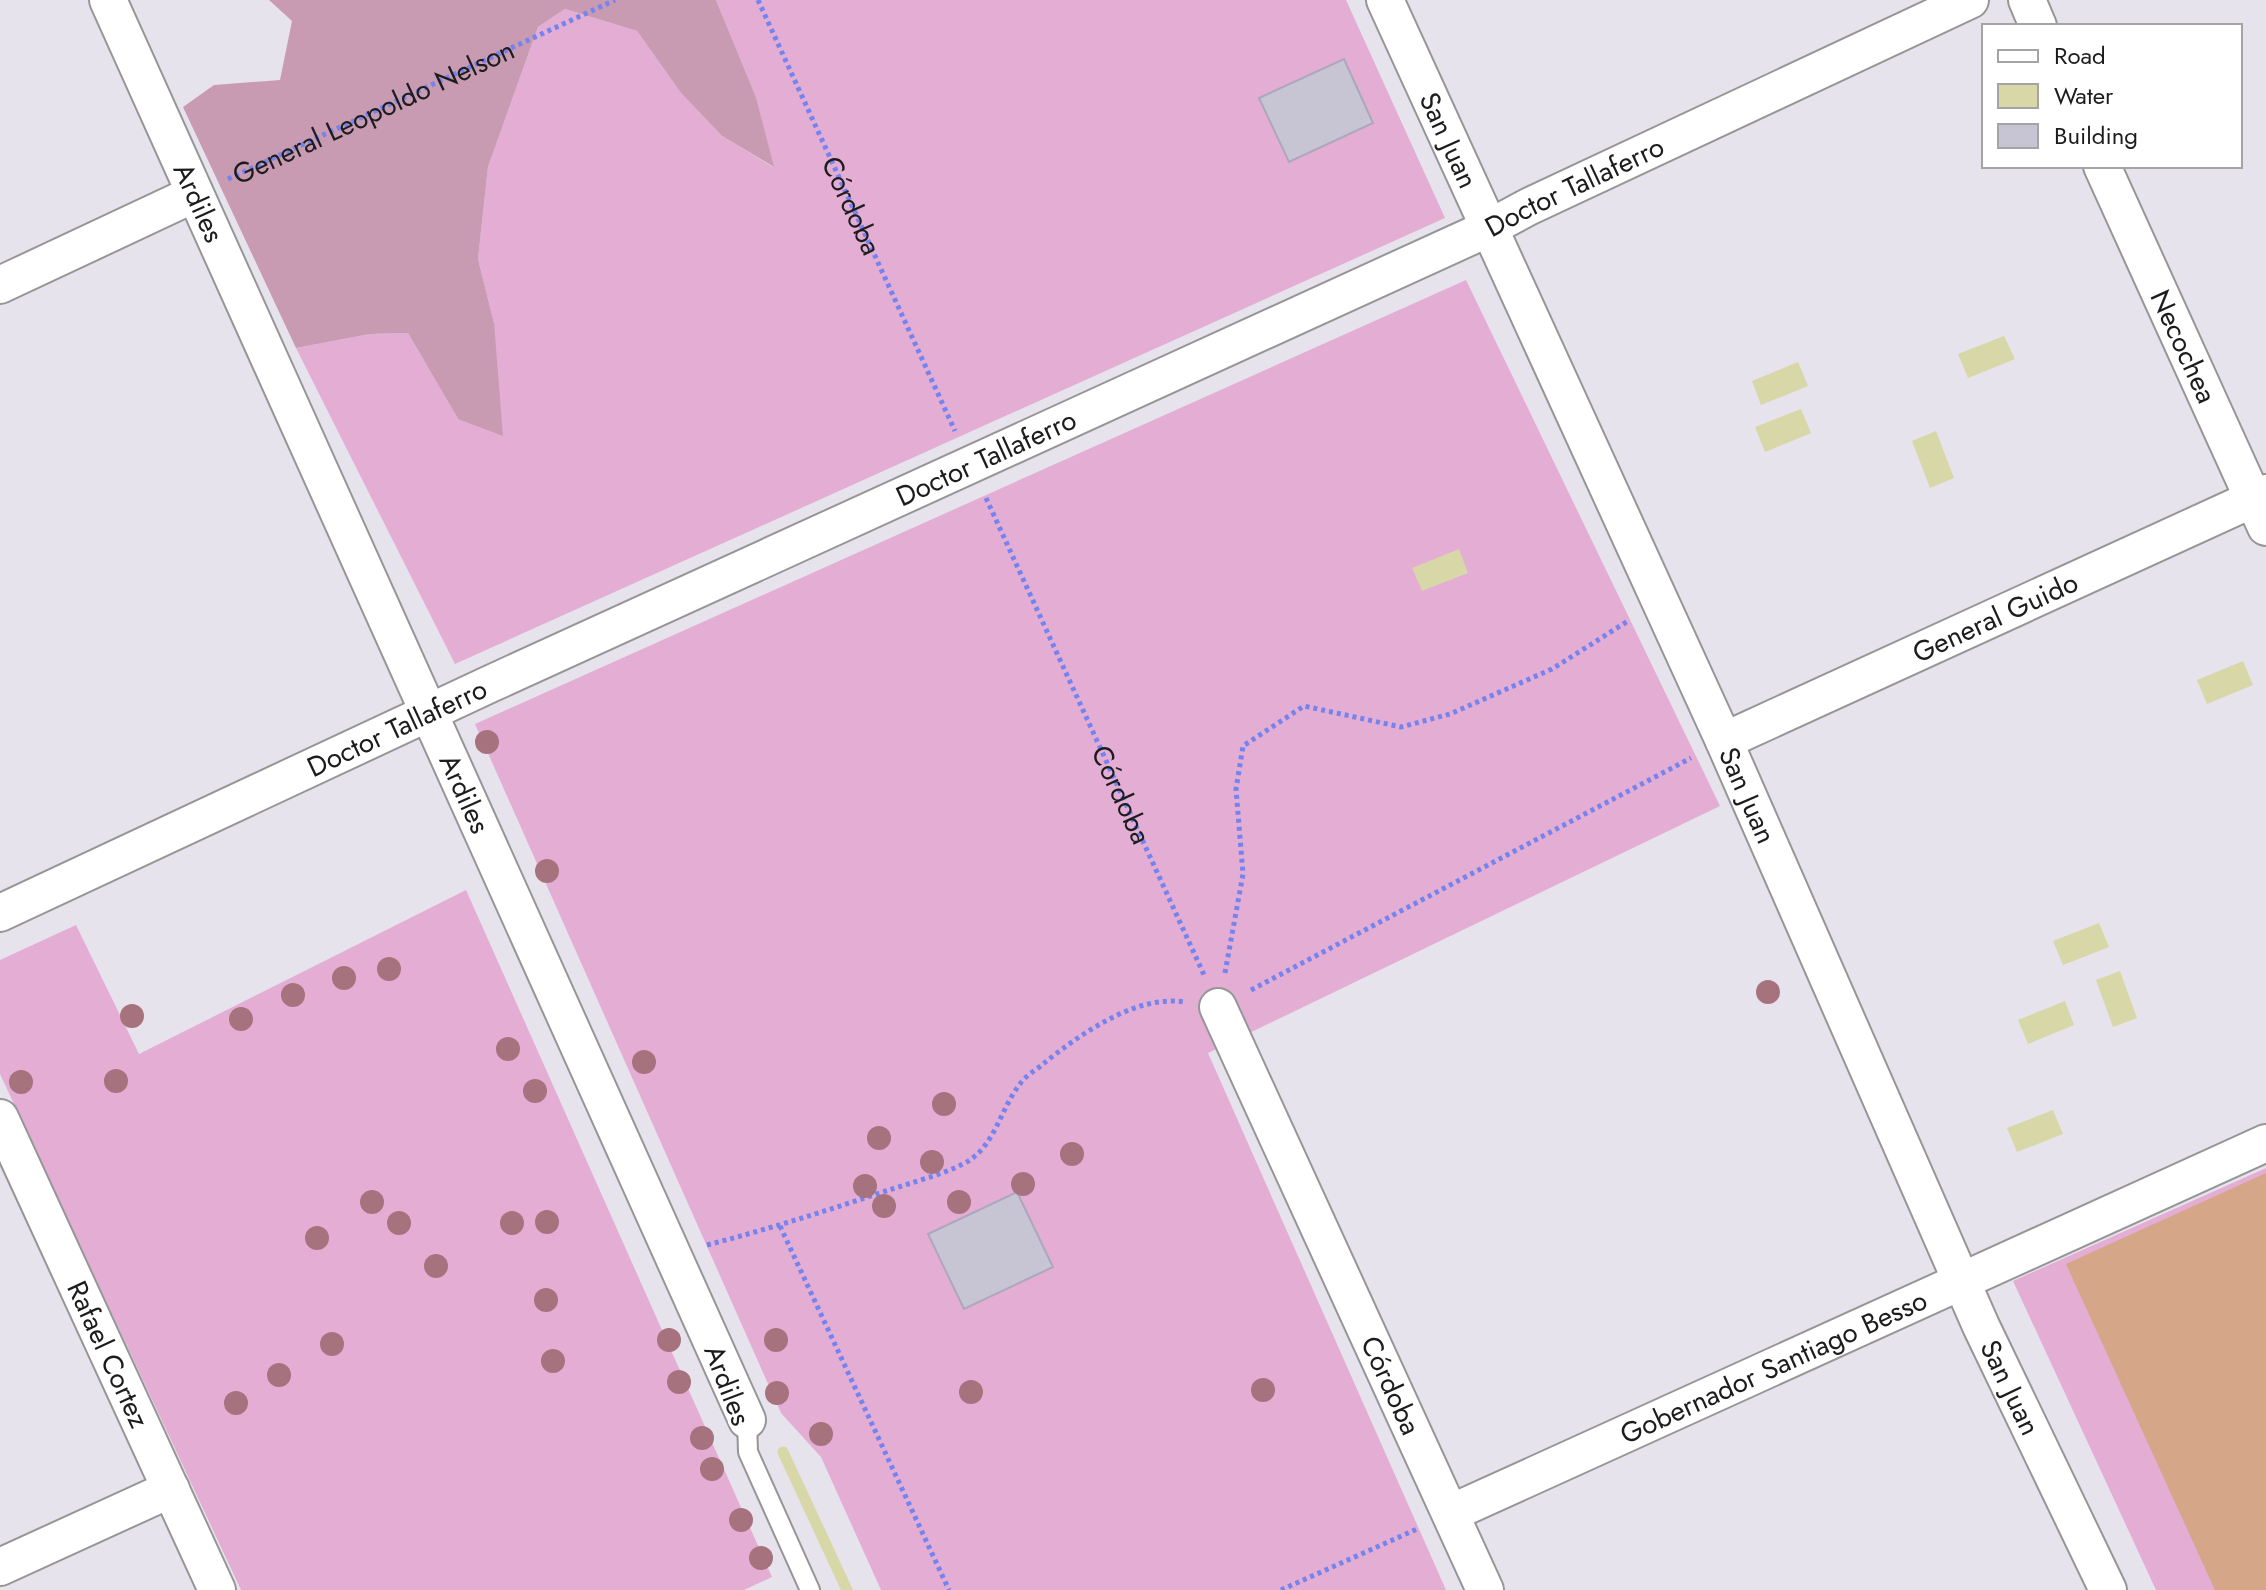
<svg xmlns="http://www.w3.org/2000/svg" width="2266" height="1590" font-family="Jost,sans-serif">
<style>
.grass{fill:#e3add4}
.forest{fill:#c99bb3}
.pitch{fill:#d5a687}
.water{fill:#d7d7a7}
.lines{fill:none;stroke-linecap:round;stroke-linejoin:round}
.stream{stroke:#d7d7a7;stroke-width:11}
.building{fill:#c7c4d3;stroke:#aca7bd;stroke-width:2}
.lane-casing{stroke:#969696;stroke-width:22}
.street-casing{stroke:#969696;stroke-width:40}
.path{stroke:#7483ed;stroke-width:5;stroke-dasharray:4 4;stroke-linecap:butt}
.lane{stroke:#fff;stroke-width:18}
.street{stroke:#fff;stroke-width:36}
.tree{fill:#a6727d}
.labels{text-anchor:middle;stroke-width:6;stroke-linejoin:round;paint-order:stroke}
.street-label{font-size:28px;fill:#1c1c1c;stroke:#fff}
</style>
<rect width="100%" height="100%" fill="#e7e3ed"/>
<path class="grass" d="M 716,0 L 1346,0 L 1445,218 L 455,664 L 296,348 L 370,334 L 408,333 L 458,419 L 494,323 L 478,259 L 488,167 L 538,27 L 565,9 L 637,31 L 681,93 L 722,136 L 773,167 L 756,97 Z
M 1466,280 L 1720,806 L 1208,1053 L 1446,1590 L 881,1590 L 821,1457 L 781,1413 L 475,724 Z
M 466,890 L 772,1577 L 744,1590 L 241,1590 L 0,1074 L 0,960 L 76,925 L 139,1054 Z
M 2266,1168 L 2266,1590 L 2156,1590 L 2013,1281 Z"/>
<path class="forest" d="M 269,0 L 716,0 L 756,97 L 774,167 L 722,136 L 681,93 L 637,31 L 565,9 L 538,27 L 488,167 L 478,259 L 494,323 L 503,436 L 458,419 L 408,333 L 370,334 L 296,348 L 183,107 L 214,85 L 280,80 L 292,21 Z"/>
<path class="pitch" d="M 2266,1173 L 2266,1590 L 2215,1590 L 2066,1264 Z"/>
<path class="water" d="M 2004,336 L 2015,359 L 1968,378 L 1958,354 Z
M 1798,362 L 1808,386 L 1761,405 L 1752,381 Z
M 1801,409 L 1811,433 L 1765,452 L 1755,427 Z
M 1936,431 L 1954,478 L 1930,488 L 1912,441 Z
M 1459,549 L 1468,573 L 1422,591 L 1412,568 Z
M 2243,661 L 2253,685 L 2207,704 L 2197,680 Z
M 2099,923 L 2109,947 L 2063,965 L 2053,941 Z
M 2120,971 L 2137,1018 L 2113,1027 L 2096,980 Z
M 2065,1001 L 2074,1025 L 2028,1044 L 2018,1020 Z
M 2053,1110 L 2063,1134 L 2017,1152 L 2007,1128 Z"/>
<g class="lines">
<path class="stream" d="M 783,1452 L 847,1590"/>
</g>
<path class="building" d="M 1344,59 L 1373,123 L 1289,162 L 1259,98 Z
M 1017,1192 L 1053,1267 L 964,1309 L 928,1234 Z"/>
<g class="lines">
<g class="lane-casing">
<path id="lane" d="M 747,1420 L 748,1452 L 810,1590"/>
</g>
<g class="street-casing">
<g id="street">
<path id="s4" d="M 108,0 L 747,1420"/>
<path id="s5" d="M 1385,0 L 1724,741 L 1981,1326 L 2108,1590"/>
<path d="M 2027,0 L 2038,26"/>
<path id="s6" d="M 2102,166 L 2266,527"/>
<path d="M 0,285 L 194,194"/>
<path id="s7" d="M 1724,741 L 2266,493"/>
<path id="s8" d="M 0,913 L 490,684 L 1489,228 L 1528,207 L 1970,0"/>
<path id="s9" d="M 1218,1007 L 1485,1590"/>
<path id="s10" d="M 0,1118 L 217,1590"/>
<path id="s11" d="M 1451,1513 L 2266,1143"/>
<path d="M 0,1567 L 171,1489"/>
</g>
</g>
<g class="path">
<path id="s1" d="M 758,0 L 955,431"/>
<path id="s2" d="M 228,179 L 615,0"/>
<path id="s3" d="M 986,498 L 1205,977"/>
<path d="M 1225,973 L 1243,874 L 1236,789 L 1243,746 L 1304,706 L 1401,727 L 1450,714 L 1552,669 L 1628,621"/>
<path d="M 1251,990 L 1691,758"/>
<path d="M 780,1226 L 949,1590"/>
<path d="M 707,1245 C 769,1229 829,1210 889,1190 C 910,1183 952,1172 970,1160 C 996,1142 1001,1108 1020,1084 C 1025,1076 1036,1070 1043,1064 C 1079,1035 1136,994 1185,1002"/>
<path d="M 1281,1590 L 1417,1529"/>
</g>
<use href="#lane" class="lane"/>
<use href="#street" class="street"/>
</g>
<g class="tree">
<circle cx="487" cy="742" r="12"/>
<circle cx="547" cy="871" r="12"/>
<circle cx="389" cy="969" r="12"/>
<circle cx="344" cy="978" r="12"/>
<circle cx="1768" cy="992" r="12"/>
<circle cx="293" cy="995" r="12"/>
<circle cx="132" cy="1016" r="12"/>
<circle cx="241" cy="1019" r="12"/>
<circle cx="508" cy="1049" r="12"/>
<circle cx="644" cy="1062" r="12"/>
<circle cx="116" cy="1081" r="12"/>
<circle cx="21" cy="1082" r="12"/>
<circle cx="535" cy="1091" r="12"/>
<circle cx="944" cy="1104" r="12"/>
<circle cx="879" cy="1138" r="12"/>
<circle cx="1072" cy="1154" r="12"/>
<circle cx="932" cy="1162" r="12"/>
<circle cx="1023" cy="1184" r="12"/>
<circle cx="865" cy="1186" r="12"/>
<circle cx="372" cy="1202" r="12"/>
<circle cx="959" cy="1202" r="12"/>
<circle cx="884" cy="1206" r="12"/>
<circle cx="547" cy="1222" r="12"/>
<circle cx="399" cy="1223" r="12"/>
<circle cx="512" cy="1223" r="12"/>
<circle cx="317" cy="1238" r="12"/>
<circle cx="436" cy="1266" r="12"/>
<circle cx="546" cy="1300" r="12"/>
<circle cx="669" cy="1340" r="12"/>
<circle cx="776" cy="1340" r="12"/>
<circle cx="332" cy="1344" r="12"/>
<circle cx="553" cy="1361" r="12"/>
<circle cx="279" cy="1375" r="12"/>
<circle cx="679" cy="1382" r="12"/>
<circle cx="1263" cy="1390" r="12"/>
<circle cx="971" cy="1392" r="12"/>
<circle cx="777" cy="1393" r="12"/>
<circle cx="236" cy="1403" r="12"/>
<circle cx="821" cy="1434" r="12"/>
<circle cx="702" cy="1438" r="12"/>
<circle cx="712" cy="1469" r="12"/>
<circle cx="741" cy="1520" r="12"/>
<circle cx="761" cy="1558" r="12"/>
</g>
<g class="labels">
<g class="street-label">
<text dy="10" stroke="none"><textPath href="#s2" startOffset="160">General Leopoldo Nelson</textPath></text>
<text dy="10" stroke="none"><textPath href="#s5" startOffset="154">San Juan</textPath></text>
<text dy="10" stroke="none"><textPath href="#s8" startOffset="1734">Doctor Tallaferro</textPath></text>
<text dy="10" stroke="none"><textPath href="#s4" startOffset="222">Ardiles</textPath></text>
<text dy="10" stroke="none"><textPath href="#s1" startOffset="226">Córdoba</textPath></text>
<text dy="10" stroke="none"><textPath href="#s6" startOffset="198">Necochea</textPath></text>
<text dy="10" stroke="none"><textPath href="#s8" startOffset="1086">Doctor Tallaferro</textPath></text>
<text dy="10" stroke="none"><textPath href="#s7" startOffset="298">General Guido</textPath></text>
<text dy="10" stroke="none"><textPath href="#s8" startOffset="438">Doctor Tallaferro</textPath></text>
<text dy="10" stroke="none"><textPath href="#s4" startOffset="870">Ardiles</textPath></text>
<text dy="10" stroke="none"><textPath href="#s3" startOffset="326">Córdoba</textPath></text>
<text dy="10" stroke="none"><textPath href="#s5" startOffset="874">San Juan</textPath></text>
<text dy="10" stroke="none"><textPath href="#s10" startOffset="260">Rafael Cortez</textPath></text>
<text dy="10" stroke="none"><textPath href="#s11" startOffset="354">Gobernador Santiago Besso</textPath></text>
<text dy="10" stroke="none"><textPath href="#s9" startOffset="416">Córdoba</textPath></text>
<text transform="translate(728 1385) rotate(69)" y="10">Ardiles</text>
<text dy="10" stroke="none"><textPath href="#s5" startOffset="1522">San Juan</textPath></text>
</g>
</g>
<rect x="1982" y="24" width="260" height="144" fill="#ffffff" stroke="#a4a4a4" stroke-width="2"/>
<rect x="1998" y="50" width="40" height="12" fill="#ffffff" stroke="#a4a4a4" stroke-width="2"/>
<text x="2054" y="64" font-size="24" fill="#1c1c1c">Road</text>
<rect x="1998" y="84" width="40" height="24" fill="#d7d7a7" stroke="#a4a4a4" stroke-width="2"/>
<text x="2054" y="104" font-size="24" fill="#1c1c1c">Water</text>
<rect x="1998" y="124" width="40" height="24" fill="#c7c4d3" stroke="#a4a4a4" stroke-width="2"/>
<text x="2054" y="144" font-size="24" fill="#1c1c1c">Building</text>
</svg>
